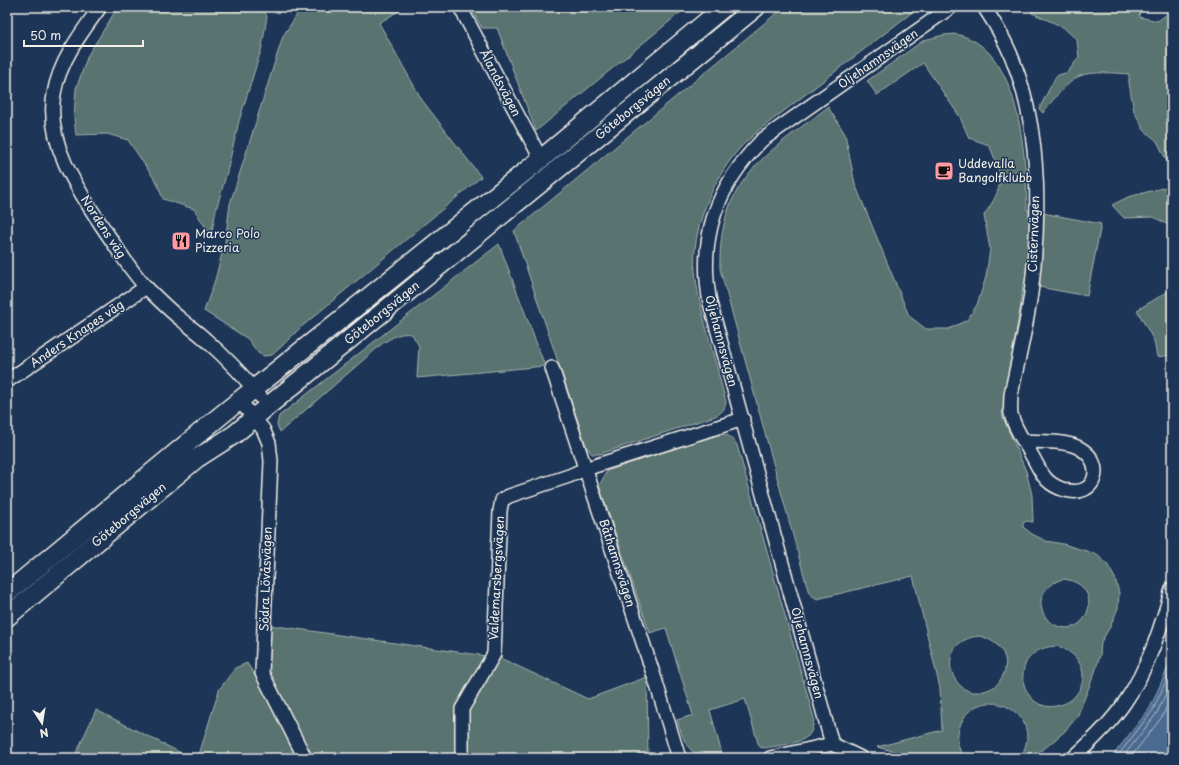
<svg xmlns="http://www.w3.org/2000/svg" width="1179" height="765" font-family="'Playpen Sans',sans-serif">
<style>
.green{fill:#597370;stroke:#a6b2ac;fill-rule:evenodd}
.water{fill:#4b6b91;stroke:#8fa1b4}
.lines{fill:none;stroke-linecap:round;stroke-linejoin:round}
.shore{stroke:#b0bbc5;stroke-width:1}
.street-casing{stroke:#f4f1e8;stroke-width:16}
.secondary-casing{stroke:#f4f1e8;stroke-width:21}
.street{stroke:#1d3557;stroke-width:13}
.secondary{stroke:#1d3557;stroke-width:18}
.labels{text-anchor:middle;stroke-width:3;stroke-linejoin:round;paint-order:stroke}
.street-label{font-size:12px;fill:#f4f1e8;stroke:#1d3557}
.poi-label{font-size:12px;fill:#f4f1e8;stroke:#1d3557;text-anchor:start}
</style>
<rect width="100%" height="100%" fill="#1d3557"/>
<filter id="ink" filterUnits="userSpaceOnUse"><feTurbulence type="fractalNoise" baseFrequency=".025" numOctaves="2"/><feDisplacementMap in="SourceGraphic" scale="8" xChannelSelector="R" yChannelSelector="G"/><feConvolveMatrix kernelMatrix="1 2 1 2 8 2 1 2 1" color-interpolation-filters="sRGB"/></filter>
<g filter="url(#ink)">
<path class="green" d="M 118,7 L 261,7 L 267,16 L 262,47 L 239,121 L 227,172 L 216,210 L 211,236 L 194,209 L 163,199 L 157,183 L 128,140 L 107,134 L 76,135 L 74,117 L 76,89 L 88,55 Z
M 302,7 L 405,7 L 379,23 L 422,100 L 481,177 L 300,328 L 280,348 L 272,355 L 264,356 L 258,353 L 248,339 L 204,311 L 215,280 L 225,242 L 230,204 L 283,36 Z
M 470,7 L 687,7 L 536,131 L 497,28 L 482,28 Z
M 784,7 L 918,7 L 910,14 L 758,131 C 752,137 745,142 740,148 C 713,178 691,230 695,271 C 697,292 702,311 707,331 C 713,355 720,378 726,402 C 725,409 722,413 715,416 L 600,454 L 592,454 L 587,448 L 514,231 Z
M 1030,7 L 1141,7 L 1139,17 L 1158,21 L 1172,10 L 1172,172 L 1157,141 L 1144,130 L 1134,111 L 1129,83 L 1129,74 C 1117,73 1091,71 1080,76 C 1069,80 1050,103 1043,113 L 1039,109 L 1056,76 L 1068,72 L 1079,57 L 1077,40 L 1063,27 L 1032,13 Z
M 954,34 C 1021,44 1026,157 1027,210 L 1101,224 L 1087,296 L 1023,284 L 1021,303 L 1002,415 L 1026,471 L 1032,495 L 1033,522 L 1027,521 L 1023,523 L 1023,527 L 1032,534 L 1046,541 L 1063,544 L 1096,554 L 1107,564 L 1115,578 L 1119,593 L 1118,608 L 1110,627 L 1101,642 L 1100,655 L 1095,672 L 1077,717 L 1064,732 L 1045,748 L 1028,758 L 1020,758 C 1050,710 973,678 959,729 C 956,739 958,750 965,758 L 910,758 L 896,752 L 877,747 L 942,730 L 940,688 L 913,576 L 817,599 L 810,594 L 808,590 L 720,269 C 718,180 765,155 828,107 L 845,134 L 855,184 L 909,316 L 926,329 L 949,329 L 967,320 L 977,305 L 986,277 L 990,249 L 984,215 C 1005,186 1003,177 989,145 L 969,138 L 960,117 L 923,63 L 877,95 L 867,81 L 924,40 L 944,35 ZM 1063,579 C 1104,583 1091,635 1060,627 C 1054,625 1050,623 1047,619 C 1033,601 1045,584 1063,579 ZM 979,636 C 1002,641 1014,662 999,682 C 996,687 990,689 984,691 C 950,701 932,641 979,636 ZM 1057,646 C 1080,653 1092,676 1075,696 C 1070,702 1064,704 1056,706 C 1019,713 1005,648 1057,646 Z
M 1172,178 L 1172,231 L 1170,226 L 1154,217 L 1124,218 L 1112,205 L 1128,197 L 1166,187 Z
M 499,244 L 545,366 L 417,378 L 419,346 L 412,334 C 400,332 393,337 383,343 L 280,432 L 277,425 L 279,416 Z
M 1172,284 L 1172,355 L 1157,357 L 1154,341 L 1137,310 L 1169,291 Z
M 718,434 C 728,434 732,437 737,445 L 814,718 C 813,724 813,731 808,736 C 800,744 775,746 764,748 L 760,747 L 758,743 L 745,699 L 710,710 L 722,754 C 691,762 685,746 677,720 L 693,715 L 666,628 L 650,633 L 599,486 L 607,471 Z
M 269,625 L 486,656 L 456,706 L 456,758 L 313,758 L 268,672 Z
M 498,657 L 588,699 L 647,677 L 648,758 L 467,758 L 466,713 Z
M 247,663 L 257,679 L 297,758 L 198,758 L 219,690 L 235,668 Z
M 96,710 L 191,758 L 74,758 Z"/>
<path class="water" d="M 1172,658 L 1172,758 L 1111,758 L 1150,708 Z"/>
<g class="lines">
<path class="shore" d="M 1116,758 L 1153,710 L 1172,668
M 1122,758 L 1157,713 L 1172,680
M 1130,758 L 1162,717 L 1172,695"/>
<g class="street-casing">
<path id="street" d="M 100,7 C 81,33 59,62 54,94 C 45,144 80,193 106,232 C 119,251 131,272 147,288 C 158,299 170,311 183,321 C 190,327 199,333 206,340 C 229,360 249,382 268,406
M 460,7 L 541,159
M 984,7 C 996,25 1007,43 1014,63 C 1040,130 1040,214 1032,285 C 1028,322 1018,359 1011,395 C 1011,401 1010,408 1011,414 C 1014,428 1024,441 1031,454 C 1036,462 1040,473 1047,480 C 1052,485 1058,488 1065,490 C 1097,499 1105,463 1081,449 C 1067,440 1040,442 1024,441
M 552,368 L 655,679 L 679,758
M 7,381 L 146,287
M 239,400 L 263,429 L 269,443 L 271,461 L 262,673 L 305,758
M 462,758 L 462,709 L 494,654 L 500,511 L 502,500 L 509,496 L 569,476 L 585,469 L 743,419
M 770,758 L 832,744
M 861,758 L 832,744 L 710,303 C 698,238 716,187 762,140 L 951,7
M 1073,758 C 1092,741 1111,723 1125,702 C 1148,669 1161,627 1172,589"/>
</g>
<g class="secondary-casing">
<path id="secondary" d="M 7,593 L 220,416 L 541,159 L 724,7
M 7,617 L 196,459 L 235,434 L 268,406 L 756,7"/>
</g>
<use href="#street" class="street"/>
<use href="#secondary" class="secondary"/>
</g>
</g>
<defs>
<g id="cafe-square" transform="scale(1)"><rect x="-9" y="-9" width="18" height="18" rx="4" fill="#ff9aa2" stroke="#1d3557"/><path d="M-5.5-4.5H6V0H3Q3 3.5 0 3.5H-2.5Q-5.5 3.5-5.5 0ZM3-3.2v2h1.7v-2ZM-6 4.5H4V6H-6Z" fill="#111"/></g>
<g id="restaurant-square" transform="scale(1)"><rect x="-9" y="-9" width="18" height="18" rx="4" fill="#ff9aa2" stroke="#1d3557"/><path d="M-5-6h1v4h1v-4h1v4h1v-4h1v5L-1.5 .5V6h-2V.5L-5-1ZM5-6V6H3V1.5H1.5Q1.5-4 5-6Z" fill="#111"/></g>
</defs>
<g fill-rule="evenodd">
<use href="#cafe-square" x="944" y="171"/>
<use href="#restaurant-square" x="181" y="241"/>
</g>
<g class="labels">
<g class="street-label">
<text transform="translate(878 59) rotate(-35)" y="4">Oljehamnsvägen</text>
<text transform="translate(500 83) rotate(62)" y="4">Ålandsvägen</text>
<text transform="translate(633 108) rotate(-39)" y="4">Göteborgsvägen</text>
<text transform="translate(103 227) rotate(57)" y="4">Nordens väg</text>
<text transform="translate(1034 234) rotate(-88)" y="4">Cisternvägen</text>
<text transform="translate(382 313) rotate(-39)" y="4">Göteborgsvägen</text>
<text transform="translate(77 334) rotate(-34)" y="4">Anders Knapes väg</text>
<text transform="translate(721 341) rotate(75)" y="4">Oljehamnsvägen</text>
<text transform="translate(129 515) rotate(-40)" y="4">Göteborgsvägen</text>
<text transform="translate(617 563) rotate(72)" y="4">Båthamnsvägen</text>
<text transform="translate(497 578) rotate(-87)" y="4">Valdemarsbergsvägen</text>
<text transform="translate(266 579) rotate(-88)" y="4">Södra Lövåsvägen</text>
<text transform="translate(807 653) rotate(75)" y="4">Oljehamnsvägen</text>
</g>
<g class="poi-label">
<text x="958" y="168">Uddevalla<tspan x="958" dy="14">Bangolfklubb</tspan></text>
<text x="195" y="238">Marco Polo<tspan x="195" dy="14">Pizzeria</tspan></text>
</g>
</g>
<rect width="1179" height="765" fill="none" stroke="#1d3557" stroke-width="24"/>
<rect x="12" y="12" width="1155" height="741" fill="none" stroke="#f4f1e8" stroke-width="1.5" filter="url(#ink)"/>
<g transform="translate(42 723) rotate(168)" stroke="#1d3557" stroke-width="3" paint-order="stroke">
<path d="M0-3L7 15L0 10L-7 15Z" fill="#f4f1e8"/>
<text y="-6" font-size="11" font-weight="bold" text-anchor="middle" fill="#f4f1e8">N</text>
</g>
<path d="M24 40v6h119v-6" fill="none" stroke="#f4f1e8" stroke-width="2"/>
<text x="30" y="40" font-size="12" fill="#f4f1e8" stroke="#1d3557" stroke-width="3" paint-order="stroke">50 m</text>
</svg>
